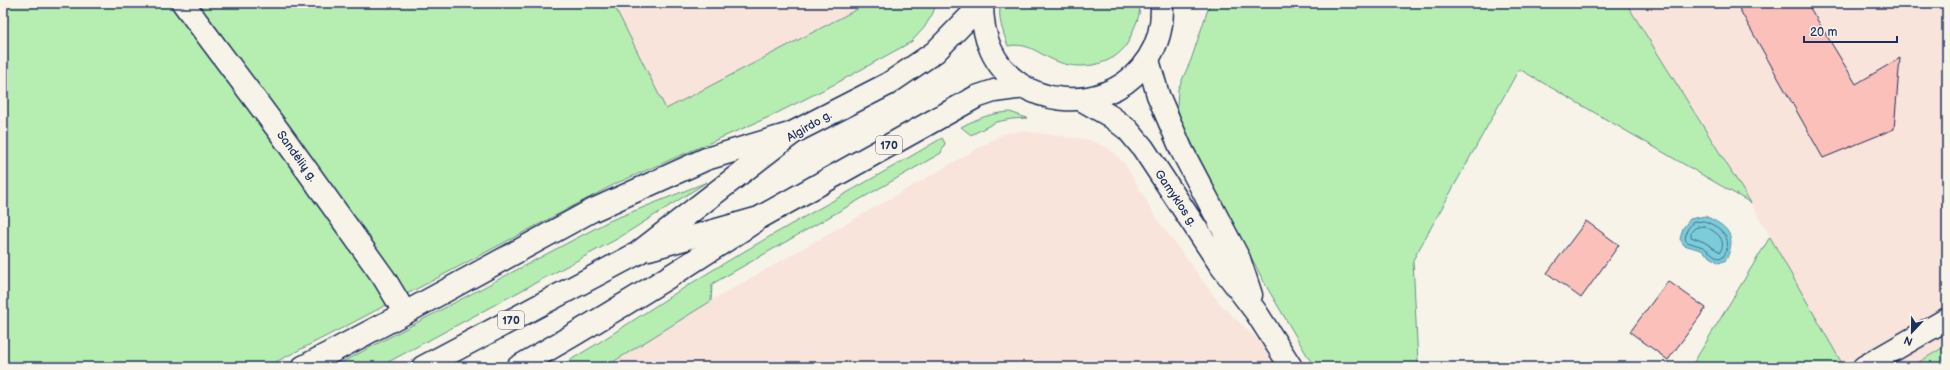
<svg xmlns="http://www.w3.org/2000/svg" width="1950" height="370" font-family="'Balsamiq Sans',sans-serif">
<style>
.built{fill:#f8e4da}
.green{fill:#b6eeb1;stroke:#688e88}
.water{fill:#7cccd9;stroke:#558da8}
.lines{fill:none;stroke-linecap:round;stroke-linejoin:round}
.shore{stroke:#426e8f;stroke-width:1}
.building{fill:#fcc0ba;stroke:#1b2f5e}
.minor-casing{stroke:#1b2f5e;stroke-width:25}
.major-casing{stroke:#1b2f5e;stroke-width:25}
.minor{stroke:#f7f3e8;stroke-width:22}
.major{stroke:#f7f3e8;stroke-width:22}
.labels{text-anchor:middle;stroke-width:3.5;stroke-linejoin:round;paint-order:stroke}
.shield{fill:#f7f3e8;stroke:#5d6a87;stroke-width:1}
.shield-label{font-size:11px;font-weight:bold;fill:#1b2f5e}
.street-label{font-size:12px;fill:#1b2f5e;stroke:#f7f3e8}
</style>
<rect width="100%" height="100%" fill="#f7f3e8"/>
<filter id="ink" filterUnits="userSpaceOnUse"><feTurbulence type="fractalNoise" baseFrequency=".025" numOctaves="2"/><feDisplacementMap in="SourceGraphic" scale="8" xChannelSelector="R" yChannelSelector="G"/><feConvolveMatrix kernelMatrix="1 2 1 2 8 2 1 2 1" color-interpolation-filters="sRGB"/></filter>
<g filter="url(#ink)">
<path class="built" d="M 613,3 L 869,3 L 666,109 Z
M 1626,3 L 1947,3 L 1947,345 L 1911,367 L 1844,367 L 1751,203 Z
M 1023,131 L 1090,140 L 1108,148 L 1125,164 L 1157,219 L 1220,304 L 1261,343 L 1275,367 L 605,367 L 711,301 L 1005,133 Z"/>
<path class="green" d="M 3,3 L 613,3 L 666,109 L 869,3 L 936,3 L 933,13 L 924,28 L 911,42 L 835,84 L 769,117 L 617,183 L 352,323 L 266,367 L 3,367 Z
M 1001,3 L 1139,3 C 1142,15 1134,27 1130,38 C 1119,65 1081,72 1056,61 C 1038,54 1029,42 1008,46 C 1003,31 997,18 1001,3 Z
M 1210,3 L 1626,3 L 1751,203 L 1519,69 L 1413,260 L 1418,363 L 1425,367 L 1314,367 L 1265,284 L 1182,124 L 1177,106 L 1178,89 L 1191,60 Z
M 1010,112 L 1027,118 L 1011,119 L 996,122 L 971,135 L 961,127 C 978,118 992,113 1010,112 Z
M 942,138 L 945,143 L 941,153 L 712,284 L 711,301 L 605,367 L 559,367 C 610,337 658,303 708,273 C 785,226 865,184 942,138 Z
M 707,182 L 617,239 L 379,367 L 333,367 L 609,221 Z
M 1770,237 L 1844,367 L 1691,367 Z
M 1947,345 L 1947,367 L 1911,367 Z"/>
<path class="water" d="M 1705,216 C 1727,226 1738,235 1726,260 L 1719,263 L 1701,250 L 1684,245 L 1680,239 L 1683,228 L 1690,219 Z"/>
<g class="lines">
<path class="shore" d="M 1704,221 C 1721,227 1735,238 1723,257 L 1718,258 L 1703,247 L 1687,242 L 1685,239 L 1687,230 L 1692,223 Z
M 1704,226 C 1715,231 1728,239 1720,252 L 1704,242 L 1691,237 L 1691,232 L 1695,228 Z"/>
</g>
<path class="building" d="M 1736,3 L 1807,3 L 1856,84 L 1900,58 L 1894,129 L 1823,158 Z
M 1586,221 L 1619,245 L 1581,298 L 1547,273 Z
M 1668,281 L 1706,308 L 1668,360 L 1630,332 Z"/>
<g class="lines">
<g class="minor-casing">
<path id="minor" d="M 183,3 L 281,134 L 384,278 L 405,313
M 1148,60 L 1158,95 L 1182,151 L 1239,259 L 1251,295
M 1082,100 L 1110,116 L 1128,130 L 1143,148 L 1221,266 L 1256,312 L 1291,367
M 303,367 L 405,313 L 591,211 L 706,159 L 793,133
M 518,367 C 599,321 677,273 754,222
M 1864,367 L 1947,319"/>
</g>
<g class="major-casing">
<path id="major" d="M 982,3 C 982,20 984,35 991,50 C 1018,109 1102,115 1141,68 C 1151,56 1159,40 1161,24 C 1162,17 1162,10 1162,3
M 649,249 L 759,218 L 976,97 L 994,91 L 1025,87
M 423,367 L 638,253 L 794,132 L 888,84 L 935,52 L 982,4"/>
</g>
<use href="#minor" class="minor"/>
<use href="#major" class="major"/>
</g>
</g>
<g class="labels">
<g class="shield">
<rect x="876" y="136" width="26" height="18" rx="3"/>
<rect x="498" y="311" width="26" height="18" rx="3"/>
</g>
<g class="shield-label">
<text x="889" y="149">170</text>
<text x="511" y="324">170</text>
</g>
<g class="street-label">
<text transform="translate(809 126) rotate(-30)" y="4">Algirdo g.</text>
<text transform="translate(297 156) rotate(54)" y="4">Sandėlių g.</text>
<text transform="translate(1176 198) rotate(56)" y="4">Gamyklos g.</text>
</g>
</g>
<rect width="1950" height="370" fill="none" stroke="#f7f3e8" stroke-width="16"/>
<rect x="8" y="8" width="1934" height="354" fill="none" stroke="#1b2f5e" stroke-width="1.5" filter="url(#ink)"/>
<g transform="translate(1912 332) rotate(202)" stroke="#f7f3e8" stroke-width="3" paint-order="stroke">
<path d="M0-3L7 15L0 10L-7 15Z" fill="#1b2f5e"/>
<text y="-6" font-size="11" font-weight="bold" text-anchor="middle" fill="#1b2f5e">N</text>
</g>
<path d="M1804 36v6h93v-6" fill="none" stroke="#1b2f5e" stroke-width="2"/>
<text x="1810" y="36" font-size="12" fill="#1b2f5e" stroke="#f7f3e8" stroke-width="3" paint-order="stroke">20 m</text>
</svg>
